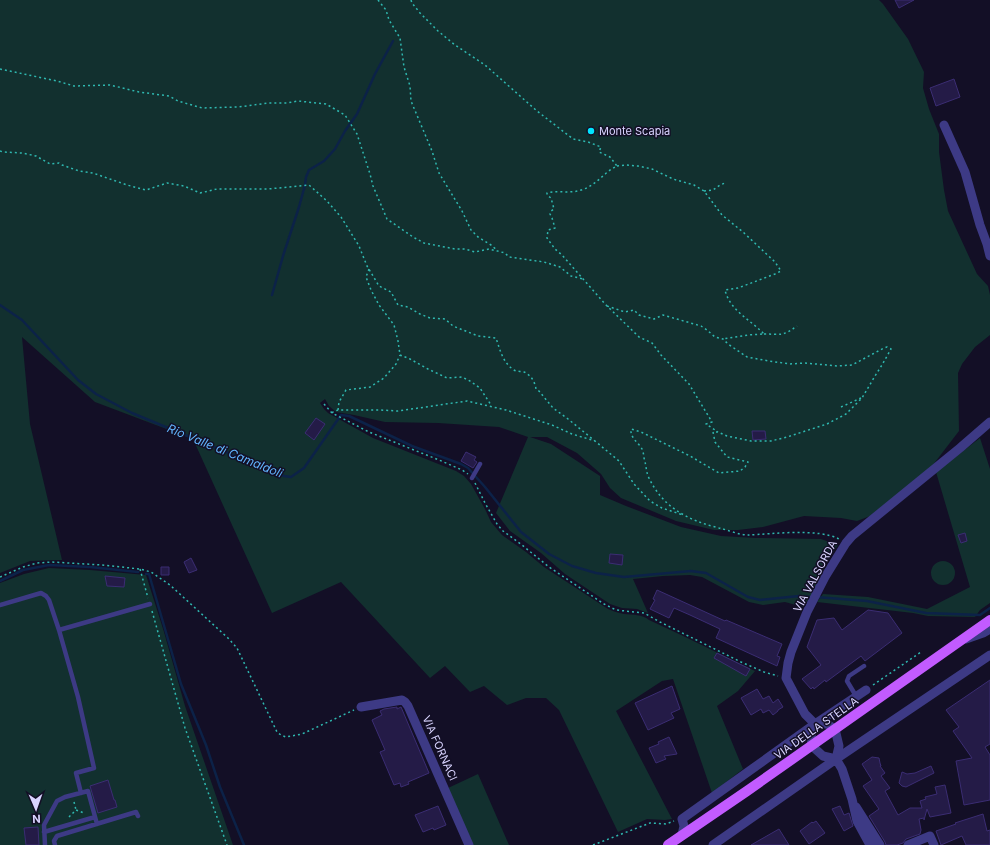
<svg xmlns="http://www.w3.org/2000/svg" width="990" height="845" font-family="Inter,sans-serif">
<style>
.green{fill:#12302f}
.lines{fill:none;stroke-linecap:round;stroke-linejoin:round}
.stream{stroke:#0c2248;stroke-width:2.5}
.building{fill:#241b47;stroke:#3b2d73}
.path{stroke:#2fb8b0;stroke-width:1.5;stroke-dasharray:2 3;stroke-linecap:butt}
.service{stroke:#3d3a85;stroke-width:4.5}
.minor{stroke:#3d3a85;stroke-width:9}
.primary{stroke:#c25bff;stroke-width:10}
.poi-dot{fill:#00e5ff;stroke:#130f26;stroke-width:1.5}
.labels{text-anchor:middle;stroke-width:3;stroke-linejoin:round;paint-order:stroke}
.poi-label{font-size:11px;fill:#d9d4ff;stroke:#130f26;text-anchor:start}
.street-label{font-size:11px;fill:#d9d4ff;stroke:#130f26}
.water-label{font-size:12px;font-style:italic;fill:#62b6ff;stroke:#130f26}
</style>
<rect width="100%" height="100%" fill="#130f26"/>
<path class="green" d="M 0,0 L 879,0 L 883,4 L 908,39 L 924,72 L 923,88 L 929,109 L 939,134 L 939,152 L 944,190 L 948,211 L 977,274 L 988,286 L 990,295 L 990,335 L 975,347 L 962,364 L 958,373 L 959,431 L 929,470 L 870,516 L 857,521 L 841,518 L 804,516 L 763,527 L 738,530 L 714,530 L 676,521 L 621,498 L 610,488 L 601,474 L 577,453 L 547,437 L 530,437 L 551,444 L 600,476 L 600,495 L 626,506 L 681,527 L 721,536 L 756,538 L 821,539 L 838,545 L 827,561 L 812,594 L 803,607 L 785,602 L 763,605 L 749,602 L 702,577 L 690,575 L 663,576 L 633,579 L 648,613 L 637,609 L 622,608 L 610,604 L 565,574 L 541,553 L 510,531 L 496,513 L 528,437 L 499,427 L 438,423 L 385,422 L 354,415 L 336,412 L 329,406 L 325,399 L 320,403 L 324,409 L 328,413 L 373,438 L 456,471 L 464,476 L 471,484 L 485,509 L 491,522 L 502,535 L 526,552 L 544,567 L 608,609 C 613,611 618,613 624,614 C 633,615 642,614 649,620 L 679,634 L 755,671 L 738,691 L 717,706 L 743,769 L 712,793 L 673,679 L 662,681 L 616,711 L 672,819 L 665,820 L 647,819 L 618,832 L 559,710 L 546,698 L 526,698 L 507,705 L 484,686 L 470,692 L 445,666 L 430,678 L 341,582 L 272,613 L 193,439 L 95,402 L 22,337 L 30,424 L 62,560 L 30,561 L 0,573 Z
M 980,438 L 990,469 L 990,603 L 980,610 L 975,617 L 928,616 L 913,613 L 817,602 L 823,594 L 868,597 L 927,609 L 970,587 L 936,472 Z
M931 573a12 12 0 1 1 24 0a12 12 0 1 1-24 0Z
M 49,568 L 90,570 L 146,575 L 164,632 L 185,706 L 233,845 L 0,845 L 0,583 L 24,574 Z
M 478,774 L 509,845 L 473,845 L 448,788 Z"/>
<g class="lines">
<path class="stream" d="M 272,295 L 283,256 L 299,207 L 305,185 L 306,177 L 309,170 L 324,161 L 335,149 L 345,131 L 357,114 L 375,74 L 393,41
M 0,305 L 22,320 L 78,380 L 96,394 L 132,413 L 284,476 L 291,477 L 304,468 L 341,415 L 349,416 L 412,446 L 461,464 L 468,468 L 485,487 L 521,532 L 549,554 L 572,566 L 596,573 L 624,577 L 691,571 L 706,573 L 748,597 L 760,600 L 799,596 L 811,597
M 146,574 L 149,574 L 181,684 L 206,745 L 220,787 L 244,845
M 0,581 L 23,570 L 49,565 L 90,567 L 138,572
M 816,597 L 867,601 L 926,613 L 980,615 L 990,608"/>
</g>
<path class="building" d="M 895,0 L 914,0 L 899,8 Z
M 954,79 L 960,97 L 936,106 L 930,88 Z
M 316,418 L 325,424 L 314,440 L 305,433 Z
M 752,431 L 765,431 L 766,439 L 753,440 Z
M 466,452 L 476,457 L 474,460 L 477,462 L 473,468 L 461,461 Z
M 965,533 L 967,541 L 961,543 L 958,535 Z
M 610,554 L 623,555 L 622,565 L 609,563 Z
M 191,558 L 197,570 L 189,573 L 184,562 Z
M 161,567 L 169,567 L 169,575 L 161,575 Z
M 105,576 L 125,578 L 124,587 L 107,586 Z
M 657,590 L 725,621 L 726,620 L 782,644 L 777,656 L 780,657 L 777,666 L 716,638 L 720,629 L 690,615 L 674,608 L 669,618 L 650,609 L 655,600 L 653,599 Z
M 868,610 L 888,613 L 902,633 L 865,661 L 861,656 L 826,682 L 825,680 L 814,689 L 813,687 L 811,689 L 802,679 L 821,665 L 807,647 L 817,620 L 834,618 L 842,630 Z
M 717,653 L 750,669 L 746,676 L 714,658 Z
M 990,680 L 990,744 L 985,747 L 990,755 L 990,800 L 964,805 L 956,761 L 972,758 L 953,731 L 959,727 L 946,710 Z
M 672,686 L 680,709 L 671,713 L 674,718 L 648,730 L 635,703 Z
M 757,689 L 763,699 L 769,696 L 773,703 L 778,699 L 783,707 L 778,710 L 778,711 L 773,715 L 769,710 L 763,713 L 761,709 L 751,715 L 741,698 Z
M 397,707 L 397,709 L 401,707 L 429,773 L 408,782 L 409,784 L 401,787 L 400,783 L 394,785 L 380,752 L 385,750 L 372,720 L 382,715 L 380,711 L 384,709 Z
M 669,737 L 677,754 L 664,756 L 666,759 L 656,763 L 649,748 L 659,744 L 658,742 Z
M 872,757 L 879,758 L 880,763 L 881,766 L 880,766 L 885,773 L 881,776 L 890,788 L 885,791 L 898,815 L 910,808 L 922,808 L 920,801 L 926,799 L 925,797 L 937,794 L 935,787 L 945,785 L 951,813 L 930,817 L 927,809 L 924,820 L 924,818 L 919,819 L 921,830 L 920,834 L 906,839 L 903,843 L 897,845 L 886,845 L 885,842 L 869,816 L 879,809 L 863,786 L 872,780 L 862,764 Z
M 931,766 L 934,773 L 906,787 L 902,786 L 899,783 L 902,772 L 907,774 L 915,773 Z
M 108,780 L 114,800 L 115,800 L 117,807 L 98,813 L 90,786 Z
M 438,806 L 446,825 L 434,830 L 433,828 L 423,832 L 415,815 Z
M 840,806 L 844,815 L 849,813 L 853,826 L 844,831 L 832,809 Z
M 983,814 L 987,831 L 990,830 L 990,845 L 966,845 L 962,836 L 941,845 L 936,831 L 956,824 L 955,823 Z
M 816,821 L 825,833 L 809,844 L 800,831 L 812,822 L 813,823 Z
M 38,827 L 39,845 L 26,845 L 24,828 Z
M 779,829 L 789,845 L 751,845 Z"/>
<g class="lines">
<path class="path" d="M 378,0 L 386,10 L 389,20 L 400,38 L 404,67 L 410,86 L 411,101 L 432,151 L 439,173 L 462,211 L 471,230 L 478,237 L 491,245 L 498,251
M 411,0 L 412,3 L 420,13 L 438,31 L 455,45 L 485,65 L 537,111 L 573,139 L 588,142 L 601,147 L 599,152 L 610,157 L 617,166 C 604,172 596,186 581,190 C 570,194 558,190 547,193 L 547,195 L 551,198 L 554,209 L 551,211 L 550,214 L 552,218 L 555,228 L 548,230 L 547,238 L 555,249 L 562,255 L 605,304 L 639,337 L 652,343 L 661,355 L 689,384 L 712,422 L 706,424 L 718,432
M 0,69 L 57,81 L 74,86 L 110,85 L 139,92 L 169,96 L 178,101 L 202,108 L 238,107 L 269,103 L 287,103 L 298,101 L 326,104 L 345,115 L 357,134 L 370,174 L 373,186 L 387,219 L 413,237 L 424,243 L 455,249 L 465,249 L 475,252 L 489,249 L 505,253 L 509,257 L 544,262 L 560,267 L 571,276 L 583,279
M 0,151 L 3,152 L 22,153 L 36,156 L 50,164 L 59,163 L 62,165 L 79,171 L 93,173 L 127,185 L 146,190 L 167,183 L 184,186 L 200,193 L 217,189 L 268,189 L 309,185 L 327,201 L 341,217 L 359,246 L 367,266 L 379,286 L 391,292 L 398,305 L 408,307 L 420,314 L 430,318 L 445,319 L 453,326 L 478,336 L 496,338 C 500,350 503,363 514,370 C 517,372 521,371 524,372 C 531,375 535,382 536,389 L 539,391 L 553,408 L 568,419 L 595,441
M 617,166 L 626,165 L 638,166 L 652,169 L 673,179 L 694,185 L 704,191 L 722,215 L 743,232 L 775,262 L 781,271 L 775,274 L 738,288 L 725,290 C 730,311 751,320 764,334 L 748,335 L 723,339
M 704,191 L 713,190 L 720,185 L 725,183
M 369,269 L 366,277 L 371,290 L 379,305 L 394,325 L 398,341 L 400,355 L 410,359 L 428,369 L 447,378 L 462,377 L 470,381 L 480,388 L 491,405
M 607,306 L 625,312 L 634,310 L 639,315 L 654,319 L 663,315 L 701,326 L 707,330 L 715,337 L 723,339 L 728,344 L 747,357 L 769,361 L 790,364 L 805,363 L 837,366 L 852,365 L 884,348 L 887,347 L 891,349 L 882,365 L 875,376 L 862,398 L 846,414 L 827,424 L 787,437 L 771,441 L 751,441 L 727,436 L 718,432 L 713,432 L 715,442 L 727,457 L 748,462 L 745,467 L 740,471 L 719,473 L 690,456 L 641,432 L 631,429 C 630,438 638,442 642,449 C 643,452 644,455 644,458 C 646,464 646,470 648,476 C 662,507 687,520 719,528 C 728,530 739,535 748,535 C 772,534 818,528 839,539
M 764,334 C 781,334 782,337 797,326
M 324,404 L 332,413 L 369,432 L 439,460 L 462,470 L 468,474
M 841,407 L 861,398
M 338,410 L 339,402 L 346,390 L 370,387 L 384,378 L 396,364 L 400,355
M 332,413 L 333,412 L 338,410 L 380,410 L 398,411 L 467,401 L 506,410 L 552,425 L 572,434 L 595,441 L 619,461 L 634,484 L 650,501 L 662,508 L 683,515
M 475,483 L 485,503 L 497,524 L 503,531 L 522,545 L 549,567 L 604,604 L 616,610 L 644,613 L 660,622 L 741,662 L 764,672 L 778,676
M 140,569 L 148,598
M 0,577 L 23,567 L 37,563 L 52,562 L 102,565 L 140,569 L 151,572 L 170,585 L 229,639 L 237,648 L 277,732 L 281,735 L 286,737 L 302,734 L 354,710
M 152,611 L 185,728 L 227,845
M 873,685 L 921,652
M 74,802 L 76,810
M 69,817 L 76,810 L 84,813
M 593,845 L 650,823 L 666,824 L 674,821"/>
<path class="service" d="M 472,478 L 480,464
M 0,605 L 41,593 L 46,596 L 49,600 L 59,630
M 856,696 L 847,681 L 849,676 L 864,666
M 81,793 L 76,773 L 94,768 L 78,697 L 59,630 L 150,604
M 44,832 L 95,817
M 45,845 L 44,825 L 57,801 L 65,797 L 88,791 L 97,824
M 55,845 L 54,841 L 57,836 L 136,812 L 138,816"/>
<path class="minor" d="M 944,125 L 965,172 L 980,225 L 987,244 L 990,256
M 966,639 L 983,633 L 990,629
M 361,707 L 402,700 L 405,702 L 408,706 L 469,845
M 815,724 L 811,732 L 812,746 L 823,756 L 836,759
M 856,807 L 880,845
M 682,835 L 684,826 L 682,819 L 815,724 L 866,690
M 713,845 L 836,759 L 990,655
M 870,845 L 857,821 L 852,799 L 842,769 L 836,759 L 839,746 L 835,729 L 827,724 L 815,724 L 805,714 L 786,678 L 788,663 L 791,652 L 807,612 L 825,577 L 846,543 L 852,536 L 960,448 L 990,422
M 908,845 L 930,836 L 934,845"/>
<path class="primary" d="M 668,845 L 747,791 L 990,620"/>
</g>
<circle class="poi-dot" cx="591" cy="131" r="4"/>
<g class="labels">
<g class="poi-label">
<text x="599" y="135">Monte Scapia</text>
</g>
<g class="street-label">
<text transform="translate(815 576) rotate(-62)" y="4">VIA VALSORDA</text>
<text transform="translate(816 728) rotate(-35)" y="4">VIA DELLA STELLA</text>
<text transform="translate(440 748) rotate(66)" y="4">VIA FORNACI</text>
</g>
<g class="water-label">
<text transform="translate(225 451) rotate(22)" y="4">Rio Valle di Camaldoli</text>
</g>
</g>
<g transform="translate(36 809) rotate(178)" stroke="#130f26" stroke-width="3" paint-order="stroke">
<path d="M0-3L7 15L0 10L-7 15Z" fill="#d9d4ff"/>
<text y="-6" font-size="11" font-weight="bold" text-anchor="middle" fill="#d9d4ff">N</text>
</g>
</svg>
